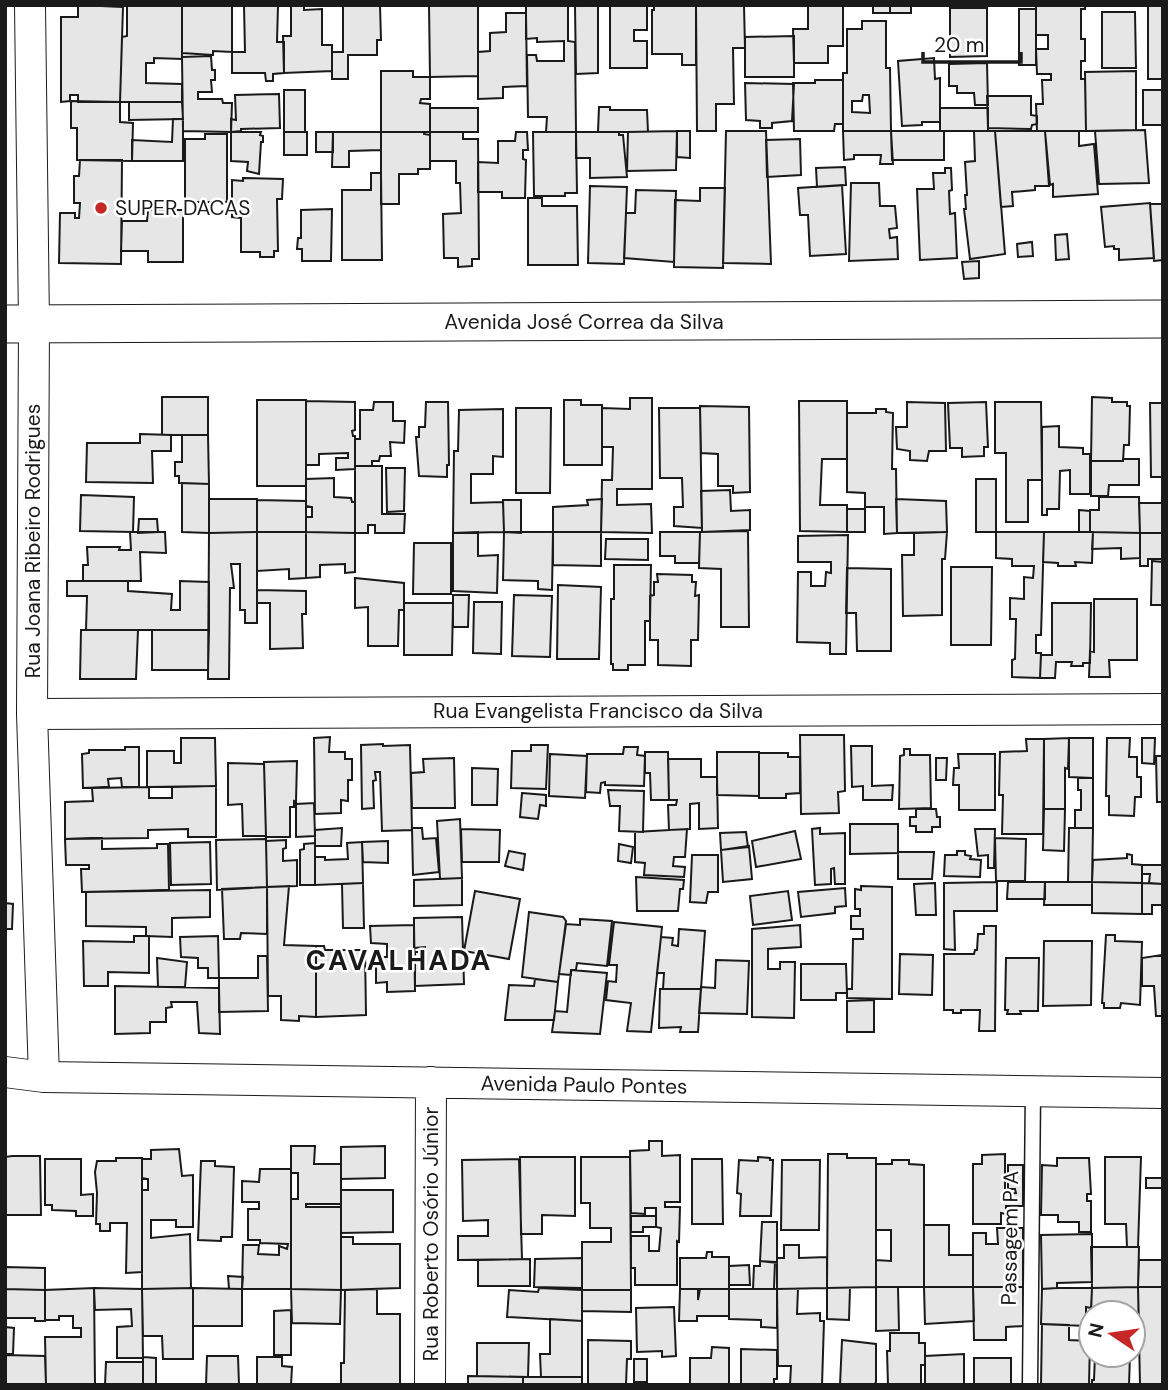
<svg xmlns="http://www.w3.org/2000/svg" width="1168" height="1390" font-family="'DM Sans',sans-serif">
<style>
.building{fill:#e6e6e6;stroke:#1a1a1a;stroke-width:2;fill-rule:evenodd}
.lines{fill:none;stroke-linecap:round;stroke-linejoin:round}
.service-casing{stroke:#1a1a1a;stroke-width:17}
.minor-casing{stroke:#1a1a1a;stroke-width:32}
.tertiary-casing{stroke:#1a1a1a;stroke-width:39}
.service{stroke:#fff;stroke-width:14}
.minor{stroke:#fff;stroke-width:30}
.tertiary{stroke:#fff;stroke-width:37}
.poi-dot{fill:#c62828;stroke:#fff;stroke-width:2.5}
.labels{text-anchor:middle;stroke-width:5;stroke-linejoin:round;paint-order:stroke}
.poi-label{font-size:21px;fill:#1a1a1a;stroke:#fff;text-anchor:start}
.street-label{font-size:21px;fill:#1a1a1a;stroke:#fff}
.district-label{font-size:28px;font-weight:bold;letter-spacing:2px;fill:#1a1a1a;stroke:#fff}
</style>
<rect width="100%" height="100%" fill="#fff"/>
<path class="building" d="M 78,5 L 123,7 L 120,102 L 78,102 L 78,95 L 70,95 L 70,101 L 61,102 L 61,17 L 78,17 Z
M 127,5 L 182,5 L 182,59 L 154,58 L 154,63 L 146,63 L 146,83 L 182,84 L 182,102 L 120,102 L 122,37 L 127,36 Z
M 182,5 L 232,5 L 232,52 L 213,51 L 213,55 L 182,53 Z
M 244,5 L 278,6 L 277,42 L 284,42 L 284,73 L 273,74 L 273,81 L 266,81 L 265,73 L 232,73 L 232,52 L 245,52 Z
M 291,5 L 304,6 L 304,10 L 322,9 L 322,45 L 332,45 L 332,71 L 284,73 L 283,36 L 291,36 Z
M 343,5 L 380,5 L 381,40 L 377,40 L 377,55 L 348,55 L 348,79 L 332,79 L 332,52 L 343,52 Z
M 429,5 L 478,5 L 478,76 L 430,77 Z
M 526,5 L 568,5 L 568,41 L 575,42 L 576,132 L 546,132 L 547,117 L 528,117 L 527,55 L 536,55 L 537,61 L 564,61 L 564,41 L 537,42 L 537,38 L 526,39 Z
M 610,5 L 647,5 L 647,30 L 634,30 L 634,41 L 647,41 L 647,68 L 610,68 Z
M 696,5 L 744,5 L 745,48 L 733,48 L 734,104 L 716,104 L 716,131 L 697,131 Z
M 696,5 L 696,65 L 682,65 L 682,54 L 652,54 L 652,10 L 654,10 L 654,6 Z
M 808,5 L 843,5 L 843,46 L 828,46 L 828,63 L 794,63 L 793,29 L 808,29 Z
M 873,5 L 890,5 L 890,13 L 873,13 Z
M 890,5 L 911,5 L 911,13 L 890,13 Z
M 1036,5 L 1085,5 L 1085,9 L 1081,9 L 1081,39 L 1085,39 L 1085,61 L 1081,61 L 1081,79 L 1085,79 L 1086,131 L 1037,131 L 1036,104 L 1043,104 L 1042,80 L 1051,80 L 1051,74 L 1037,74 L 1036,49 L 1048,49 L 1048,35 L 1036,35 Z
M 1148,5 L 1163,5 L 1163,79 L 1148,79 Z
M 575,6 L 598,6 L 598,73 L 576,74 Z
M 950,8 L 987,8 L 987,56 L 950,57 Z
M 1019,9 L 1036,9 L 1036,65 L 1019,65 Z
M 1102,12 L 1135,12 L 1136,68 L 1102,68 Z
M 506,13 L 526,13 L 527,86 L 503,87 L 503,98 L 478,99 L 478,52 L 490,51 L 490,33 L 506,32 Z
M 862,21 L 886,21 L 886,68 L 890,68 L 891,131 L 843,131 L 843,73 L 847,73 L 847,29 L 862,29 ZM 863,95 L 869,95 L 870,113 L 852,112 L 852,101 L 862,101 Z
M 794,36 L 794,77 L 745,77 L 745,37 Z
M 211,56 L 212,70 L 215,70 L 215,80 L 211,80 L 212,92 L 198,92 L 198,99 L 222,99 L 223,103 L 232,103 L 231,132 L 183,131 L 182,57 Z
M 934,58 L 935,79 L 940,78 L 940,122 L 922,122 L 922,125 L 902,126 L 898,61 Z
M 987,63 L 988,105 L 975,105 L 974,93 L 957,93 L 957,86 L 949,86 L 949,64 Z
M 381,71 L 413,71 L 413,77 L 430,77 L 430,99 L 421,99 L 420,103 L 430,104 L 430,132 L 381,132 Z
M 1136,71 L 1136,130 L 1086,131 L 1085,72 Z
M 815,80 L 843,80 L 843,124 L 835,124 L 834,131 L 794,131 L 793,83 L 815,83 Z
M 745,83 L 794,84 L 792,121 L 772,123 L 772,128 L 760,128 L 760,121 L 746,120 Z
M 284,90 L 305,90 L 305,132 L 284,132 Z
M 1143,90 L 1163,90 L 1163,125 L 1143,125 Z
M 279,94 L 280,128 L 241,129 L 241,131 L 231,132 L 231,119 L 236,120 L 235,95 Z
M 987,96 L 1031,96 L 1031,115 L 1037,116 L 1037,124 L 1032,125 L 1031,129 L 988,128 Z
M 71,101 L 120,102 L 120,122 L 133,123 L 132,161 L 77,160 L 77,128 L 71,128 Z
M 129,102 L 182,102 L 183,119 L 129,120 Z
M 599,107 L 610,107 L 610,110 L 647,110 L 648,132 L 598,132 Z
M 430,108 L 478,108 L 478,132 L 430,132 Z
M 940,108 L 988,108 L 988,131 L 940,131 Z
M 173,119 L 183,119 L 183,161 L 132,161 L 132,140 L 172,142 Z
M 1145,130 L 1149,183 L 1099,184 L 1095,131 Z
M 677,131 L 690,131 L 690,158 L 677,157 Z
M 677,131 L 676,170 L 627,171 L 628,132 Z
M 726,131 L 766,131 L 771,264 L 723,263 Z
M 843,131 L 891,131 L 893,164 L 880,164 L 881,155 L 854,155 L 854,159 L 844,160 Z
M 891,131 L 944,131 L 944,160 L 892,160 Z
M 974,131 L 995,131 L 1005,254 L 970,259 L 964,209 L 966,209 L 965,195 L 967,195 L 965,162 L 975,161 Z
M 995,131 L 1045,131 L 1049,186 L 1035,186 L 1035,190 L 1012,192 L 1013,206 L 1001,207 Z
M 1045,131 L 1079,131 L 1079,146 L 1094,144 L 1098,194 L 1053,197 L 1053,184 L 1050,185 Z
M 231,132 L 261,132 L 260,135 L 263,136 L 263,142 L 261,142 L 259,174 L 247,171 L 248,162 L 231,161 Z
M 284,132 L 307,132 L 307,155 L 284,155 Z
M 316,132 L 333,132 L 333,152 L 316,152 Z
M 333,132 L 381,132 L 381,150 L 349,151 L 349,167 L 332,167 Z
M 381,132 L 424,132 L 424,134 L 430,135 L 430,169 L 418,169 L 418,174 L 399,174 L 399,204 L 381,204 Z
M 430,132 L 463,132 L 463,139 L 478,139 L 479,259 L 472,259 L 472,266 L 458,267 L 458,258 L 444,258 L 443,214 L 461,213 L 460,183 L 456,183 L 456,161 L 430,161 Z
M 516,132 L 527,132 L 528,150 L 523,150 L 523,159 L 526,160 L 525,198 L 502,198 L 502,192 L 478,192 L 478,162 L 498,163 L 498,141 L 515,141 Z
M 533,132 L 576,132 L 577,193 L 565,193 L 565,196 L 534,196 Z
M 576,132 L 619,132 L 619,135 L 623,135 L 627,177 L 590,178 L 590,158 L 576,158 Z
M 205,134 L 227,134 L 227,202 L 185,202 L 185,139 L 205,139 Z
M 800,139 L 801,175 L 767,177 L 766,140 Z
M 80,160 L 122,160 L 121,264 L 59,263 L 60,213 L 75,213 L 75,218 L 79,218 L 80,203 L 74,203 L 74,176 L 79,176 Z
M 845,167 L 846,185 L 817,187 L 816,168 Z
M 945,168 L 951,168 L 952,190 L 949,191 L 950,214 L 955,213 L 957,258 L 920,260 L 917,189 L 934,189 L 933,173 L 945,173 Z
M 371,173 L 381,173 L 382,260 L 342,260 L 342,190 L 371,190 Z
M 243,178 L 283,179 L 282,199 L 277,199 L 278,251 L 274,251 L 274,257 L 260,257 L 260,252 L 241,252 L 241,218 L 232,217 L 232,180 L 243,181 Z
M 851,183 L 879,183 L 880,206 L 895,206 L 897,228 L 889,229 L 890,238 L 897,237 L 898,259 L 849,261 Z
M 842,185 L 846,254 L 810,256 L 808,215 L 800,215 L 798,188 Z
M 590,186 L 627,187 L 624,264 L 588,263 Z
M 700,188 L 725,188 L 723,268 L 674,267 L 675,200 L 700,201 Z
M 636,190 L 676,191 L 674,262 L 624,258 L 626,213 L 635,213 Z
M 528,198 L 542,198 L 542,206 L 577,206 L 578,265 L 528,265 Z
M 1150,203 L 1154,258 L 1119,260 L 1119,249 L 1114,249 L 1114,246 L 1105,247 L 1101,207 Z
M 1150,204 L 1163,204 L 1163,260 L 1154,261 Z
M 332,209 L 331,261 L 302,261 L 302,249 L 297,249 L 298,238 L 301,238 L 301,210 Z
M 148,210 L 183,210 L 183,262 L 148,262 L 148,251 L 121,251 L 122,221 L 147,221 Z
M 1067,234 L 1069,259 L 1056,260 L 1055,235 Z
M 1032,242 L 1033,256 L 1018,257 L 1017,244 Z
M 979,261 L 979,278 L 964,279 L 962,262 Z
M 162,397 L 208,397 L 208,435 L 162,435 Z
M 1092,397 L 1112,398 L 1112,402 L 1127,402 L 1127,406 L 1130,406 L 1129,445 L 1124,445 L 1123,461 L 1091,461 Z
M 630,398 L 652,398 L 652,489 L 617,489 L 617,505 L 651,504 L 652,533 L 601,532 L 602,480 L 612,480 L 613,447 L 602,447 L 602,408 L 630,409 Z
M 257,400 L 306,400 L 306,486 L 257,486 Z
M 564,400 L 581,400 L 581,405 L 602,405 L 602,465 L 564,465 Z
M 306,401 L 355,402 L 355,430 L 352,431 L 353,436 L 355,436 L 355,469 L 336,470 L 336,458 L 348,458 L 348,453 L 319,454 L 319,465 L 306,465 Z
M 799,401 L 847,401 L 847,459 L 822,459 L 820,505 L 847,505 L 847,532 L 800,531 Z
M 374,402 L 393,402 L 393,421 L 405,421 L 404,443 L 390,442 L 391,456 L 380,456 L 379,461 L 372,461 L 372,466 L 355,466 L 355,439 L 360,439 L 360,410 L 373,410 Z
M 426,402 L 448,402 L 449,465 L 447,465 L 447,477 L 419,476 L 416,437 L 419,437 L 419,427 L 425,427 Z
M 907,402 L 945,403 L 946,451 L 929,451 L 927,461 L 910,460 L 910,451 L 897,449 L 896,427 L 907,427 Z
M 986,402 L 988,447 L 984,447 L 984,456 L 962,457 L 962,448 L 950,448 L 948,403 Z
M 995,402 L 1041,402 L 1042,480 L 1028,480 L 1028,522 L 1006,522 L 1006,453 L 995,453 Z
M 1150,403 L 1163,403 L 1163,477 L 1151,477 Z
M 700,406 L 749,407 L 750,492 L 733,493 L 733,486 L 718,486 L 718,454 L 701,453 Z
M 516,408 L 551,408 L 550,493 L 516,493 Z
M 659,408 L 700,408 L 702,528 L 674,526 L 674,507 L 683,507 L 682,478 L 660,478 Z
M 503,409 L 503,457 L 493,456 L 493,474 L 471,474 L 471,503 L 503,502 L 504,532 L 453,533 L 454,451 L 458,451 L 459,410 Z
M 876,409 L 886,409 L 886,412 L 893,413 L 892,469 L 896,469 L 897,533 L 884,534 L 884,507 L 865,507 L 865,493 L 847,492 L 847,413 L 876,413 Z
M 1059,426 L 1059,447 L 1083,448 L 1083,454 L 1090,454 L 1090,494 L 1070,494 L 1070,470 L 1060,471 L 1059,509 L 1047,509 L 1047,515 L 1042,515 L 1042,427 Z
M 140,434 L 171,435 L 171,451 L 152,451 L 153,483 L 86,482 L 87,443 L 140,443 Z
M 182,435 L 208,435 L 209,484 L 179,483 L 179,476 L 175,476 L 175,462 L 182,462 Z
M 1123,459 L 1139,459 L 1139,485 L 1109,485 L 1108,496 L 1091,496 L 1091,461 L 1123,461 Z
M 355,466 L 382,466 L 382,514 L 405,514 L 404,533 L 375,533 L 375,525 L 368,525 L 368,533 L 355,533 Z
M 386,468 L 405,468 L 404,511 L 387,512 Z
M 334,478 L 334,497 L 351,498 L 352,502 L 355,502 L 355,533 L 306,532 L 306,517 L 312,517 L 312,507 L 306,506 L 306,479 Z
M 976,479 L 996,479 L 996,532 L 976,532 Z
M 182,483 L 209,484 L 209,533 L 182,532 Z
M 730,490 L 731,511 L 750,510 L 750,530 L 702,532 L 701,491 Z
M 81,495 L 134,497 L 133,532 L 80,531 Z
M 1099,497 L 1139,497 L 1140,533 L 1090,532 L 1090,510 L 1099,510 Z
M 209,499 L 257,499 L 257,532 L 209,533 Z
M 602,499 L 601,532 L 553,532 L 553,507 L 588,505 L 587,500 Z
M 896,499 L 946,501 L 947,532 L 897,533 Z
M 257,500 L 306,501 L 306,532 L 257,532 Z
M 503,500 L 521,500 L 521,533 L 504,532 Z
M 1139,503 L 1163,503 L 1163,533 L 1140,533 Z
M 847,509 L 865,509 L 865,532 L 847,532 Z
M 1079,510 L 1090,511 L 1090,532 L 1079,532 Z
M 139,519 L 157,519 L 158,532 L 138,533 Z
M 748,531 L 749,627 L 721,627 L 721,569 L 699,568 L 700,532 Z
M 130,532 L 165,532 L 166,553 L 140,552 L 141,581 L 83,581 L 83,565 L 88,565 L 87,547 L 120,547 L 119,550 L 131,550 Z
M 257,532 L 257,623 L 245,623 L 245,610 L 240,610 L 240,564 L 231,564 L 234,588 L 230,588 L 229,679 L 208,679 L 209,533 Z
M 257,532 L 306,532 L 306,578 L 289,579 L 289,569 L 257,571 Z
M 306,532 L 355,533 L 355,572 L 345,573 L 345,564 L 320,565 L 320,577 L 306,578 Z
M 478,532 L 478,556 L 498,555 L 497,593 L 453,591 L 453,533 Z
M 504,532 L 553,532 L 552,590 L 538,589 L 538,581 L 503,580 Z
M 553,532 L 601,532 L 601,566 L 553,565 Z
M 660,532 L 700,532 L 699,563 L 675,563 L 675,556 L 660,556 Z
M 947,532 L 945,559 L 942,559 L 942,615 L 903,616 L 902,555 L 914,555 L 914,533 Z
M 996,532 L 1044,532 L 1041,635 L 1036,635 L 1036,653 L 1041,653 L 1040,678 L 1012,677 L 1012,660 L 1015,659 L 1016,619 L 1010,619 L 1010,598 L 1024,599 L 1024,577 L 1033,578 L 1034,566 L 1012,566 L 1012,559 L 996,558 Z
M 1044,532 L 1093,532 L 1092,563 L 1075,562 L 1076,566 L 1058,566 L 1058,563 L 1043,562 Z
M 1093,532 L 1140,533 L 1140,558 L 1121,559 L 1121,548 L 1092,549 Z
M 1140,533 L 1163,533 L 1163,559 L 1148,559 L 1148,566 L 1140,566 Z
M 848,535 L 846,654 L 830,654 L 830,643 L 797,642 L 798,572 L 811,572 L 811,586 L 825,586 L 826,572 L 831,573 L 831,562 L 798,562 L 798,536 Z
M 606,539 L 648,539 L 648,560 L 605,559 Z
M 414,543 L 451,543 L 451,594 L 413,594 Z
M 1152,561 L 1163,562 L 1163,605 L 1151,605 Z
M 614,565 L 651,565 L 650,621 L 645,621 L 645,665 L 628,665 L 628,670 L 613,670 L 613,664 L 611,664 L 611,599 L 614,599 Z
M 951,567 L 992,567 L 991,645 L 951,645 Z
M 847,568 L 891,569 L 891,651 L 857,651 L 856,613 L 846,613 Z
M 657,574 L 692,575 L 692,582 L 696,582 L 695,596 L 699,595 L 698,640 L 691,640 L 691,666 L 658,665 L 658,640 L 650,640 L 650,596 L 654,595 L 654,582 L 658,582 Z
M 355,578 L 404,583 L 404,610 L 399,610 L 398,646 L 368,646 L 368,607 L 355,608 Z
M 67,581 L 128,581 L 128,591 L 172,594 L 171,610 L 180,610 L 180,581 L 209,582 L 209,630 L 86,630 L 87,596 L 67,596 Z
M 558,585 L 601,587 L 599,659 L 557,659 Z
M 257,590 L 306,591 L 306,614 L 302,614 L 303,648 L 270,649 L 270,603 L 257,603 Z
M 453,595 L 469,595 L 468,627 L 453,627 Z
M 514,595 L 552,596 L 550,657 L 512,656 Z
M 1094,599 L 1137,599 L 1137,660 L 1109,660 L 1110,677 L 1089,677 L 1090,651 L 1094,652 Z
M 474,602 L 502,602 L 501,654 L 473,653 Z
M 404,603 L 453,603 L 452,655 L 404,655 Z
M 1052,603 L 1091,603 L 1090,663 L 1083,663 L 1083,666 L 1071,666 L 1072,662 L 1056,662 L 1055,678 L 1040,678 L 1041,655 L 1052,655 Z
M 81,630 L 138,630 L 136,679 L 80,679 Z
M 152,630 L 209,630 L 208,670 L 152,670 Z
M 800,735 L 844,735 L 845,791 L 838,792 L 839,813 L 801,814 Z
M 330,737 L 329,752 L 345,752 L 345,759 L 352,759 L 352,780 L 348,780 L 348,801 L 341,800 L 341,813 L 315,814 L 314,738 Z
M 181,738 L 215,738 L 216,786 L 147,787 L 147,751 L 174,751 L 174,763 L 181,763 Z
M 1069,738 L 1068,769 L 1065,768 L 1065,809 L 1044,809 L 1044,739 Z
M 1069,738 L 1093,738 L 1093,778 L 1069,777 Z
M 1107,738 L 1130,738 L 1129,757 L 1137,757 L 1137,777 L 1141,777 L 1141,797 L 1135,797 L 1134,816 L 1109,815 L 1109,796 L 1106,796 Z
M 1142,738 L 1155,738 L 1154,764 L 1142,763 Z
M 1026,739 L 1044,739 L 1043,834 L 1002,834 L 1003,795 L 999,795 L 1000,752 L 1027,751 Z
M 383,744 L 383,746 L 410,745 L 412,830 L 382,831 L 380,772 L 375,772 L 376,780 L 373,781 L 374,808 L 362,809 L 361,745 Z
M 531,745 L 548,745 L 546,789 L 511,788 L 512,751 L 531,751 Z
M 851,746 L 872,746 L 872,786 L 893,785 L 892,800 L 863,800 L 863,786 L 852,787 Z
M 125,747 L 139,747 L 139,787 L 122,787 L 121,778 L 108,779 L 109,787 L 83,788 L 82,754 L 89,753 L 89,750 L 125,750 Z
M 624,747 L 638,747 L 637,755 L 645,756 L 644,786 L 605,785 L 605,782 L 601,783 L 600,793 L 586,792 L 587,754 L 623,754 Z
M 904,749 L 910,749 L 910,755 L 930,755 L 931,808 L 899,809 L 900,756 L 904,755 Z
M 645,752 L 668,752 L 669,800 L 651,800 L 650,773 L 645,773 Z
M 717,752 L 759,752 L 759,796 L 717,795 Z
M 759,753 L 788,753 L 788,757 L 800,757 L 800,793 L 786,794 L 786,798 L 759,798 Z
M 550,754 L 587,756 L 585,798 L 549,796 Z
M 958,754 L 995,754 L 995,810 L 959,810 L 959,785 L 953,785 L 954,768 L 959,768 Z
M 1156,756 L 1163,756 L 1163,802 L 1157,802 Z
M 454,758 L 455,808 L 412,808 L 411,773 L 424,772 L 423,759 Z
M 936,758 L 947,758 L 946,780 L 936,780 Z
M 668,759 L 701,759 L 701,777 L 717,777 L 718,828 L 699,829 L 699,803 L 690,804 L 690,829 L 669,830 L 668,805 L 676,805 L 677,800 L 669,800 Z
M 297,761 L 296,802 L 294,801 L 294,807 L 290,807 L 290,837 L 266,837 L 264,762 Z
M 228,763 L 264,764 L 266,836 L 243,836 L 242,804 L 228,805 Z
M 472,768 L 498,769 L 497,805 L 472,805 Z
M 1078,778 L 1093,778 L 1093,828 L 1075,828 L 1075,810 L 1081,810 L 1081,790 L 1078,790 Z
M 216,786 L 216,837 L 188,837 L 188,829 L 148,830 L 148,838 L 65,839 L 65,802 L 93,801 L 92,788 L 149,787 L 149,798 L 172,798 L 172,787 Z
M 608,790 L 644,791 L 643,832 L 619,831 L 620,806 L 610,806 Z
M 522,793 L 546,795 L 546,806 L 540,805 L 538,819 L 520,817 Z
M 314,803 L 315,836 L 296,837 L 296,804 Z
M 916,809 L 936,809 L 937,817 L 940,817 L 940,827 L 932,827 L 932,832 L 916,832 L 916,826 L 910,826 L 910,817 L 916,817 Z
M 1044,809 L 1065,809 L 1064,851 L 1043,850 Z
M 460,819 L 462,878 L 440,879 L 437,821 Z
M 850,824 L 898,824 L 898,853 L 850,854 Z
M 342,828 L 341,846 L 315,846 L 315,830 Z
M 412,828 L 422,828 L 423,839 L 436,838 L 439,872 L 413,875 Z
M 820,828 L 820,834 L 845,833 L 845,884 L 835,884 L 834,868 L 831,869 L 831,884 L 815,885 L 812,829 Z
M 1069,828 L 1093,828 L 1092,882 L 1068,882 Z
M 461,829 L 500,830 L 499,862 L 462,862 Z
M 687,829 L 685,857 L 674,857 L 673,866 L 685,867 L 684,877 L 644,875 L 645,863 L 635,862 L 635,832 Z
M 975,829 L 995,829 L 994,868 L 988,868 L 988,855 L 978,856 Z
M 795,831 L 801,859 L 756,867 L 752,841 Z
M 746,832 L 748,847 L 721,850 L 720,833 Z
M 102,838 L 102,849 L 157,848 L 157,844 L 168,844 L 169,890 L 82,892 L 81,869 L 89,869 L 89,865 L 66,865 L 65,839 Z
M 995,838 L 1026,839 L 1025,881 L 996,881 Z
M 266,839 L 267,887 L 217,890 L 216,840 Z
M 286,840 L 286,848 L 283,849 L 283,861 L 297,860 L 297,886 L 267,887 L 266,841 Z
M 388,841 L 388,863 L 363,862 L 362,842 Z
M 210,842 L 211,884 L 171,885 L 170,843 Z
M 362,842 L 363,883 L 315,885 L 315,857 L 325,857 L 325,860 L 348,859 L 347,843 Z
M 315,843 L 315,885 L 300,885 L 300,850 L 304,849 L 304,844 Z
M 619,844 L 633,847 L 631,863 L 618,861 Z
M 749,846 L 752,879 L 723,882 L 721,850 Z
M 509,851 L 525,854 L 523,870 L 505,866 Z
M 957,851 L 965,851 L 965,855 L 971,856 L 970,859 L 981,860 L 980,877 L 944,876 L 945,855 L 957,855 Z
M 898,852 L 934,852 L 932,879 L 898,879 Z
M 1127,854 L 1132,855 L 1132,864 L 1142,865 L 1142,883 L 1092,882 L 1093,860 L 1127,858 Z
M 692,855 L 718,855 L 718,892 L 708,892 L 706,903 L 690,902 Z
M 1142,865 L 1163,865 L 1163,884 L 1149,883 L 1150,874 L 1142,874 Z
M 636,877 L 684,880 L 683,889 L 680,889 L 678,911 L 637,911 Z
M 462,878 L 462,905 L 414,906 L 414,880 Z
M 997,882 L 997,911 L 954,911 L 955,950 L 944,949 L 944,883 Z
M 1008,882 L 1045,882 L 1045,899 L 1007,899 Z
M 1045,882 L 1092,882 L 1092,905 L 1044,905 Z
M 1092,882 L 1142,883 L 1142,914 L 1092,913 Z
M 363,883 L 364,928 L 343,928 L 342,884 Z
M 935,883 L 936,915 L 916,915 L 914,884 Z
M 1142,883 L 1163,884 L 1163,905 L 1152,905 L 1152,914 L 1142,914 Z
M 289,886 L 284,945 L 316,946 L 316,1017 L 299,1016 L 299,1021 L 281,1020 L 281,996 L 268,996 L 267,887 Z
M 861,886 L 892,887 L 892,999 L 847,998 L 847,989 L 852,989 L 853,939 L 863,939 L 863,929 L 851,929 L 851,916 L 860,916 L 860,909 L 855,909 L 855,889 L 861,890 Z
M 267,887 L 267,934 L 241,933 L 240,939 L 224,939 L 222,889 Z
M 845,888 L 846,906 L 835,907 L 835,913 L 801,917 L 798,892 Z
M 210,890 L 210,917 L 172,918 L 172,937 L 146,936 L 146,927 L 86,926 L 86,892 Z
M 475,891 L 520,899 L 509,959 L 464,951 Z
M 788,891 L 792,920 L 753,925 L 750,896 Z
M 5,903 L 13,904 L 12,929 L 5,929 Z
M 529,912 L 563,917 L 566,921 L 558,982 L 522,977 Z
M 462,917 L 464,984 L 415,986 L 415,952 L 425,952 L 425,947 L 414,948 L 414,918 Z
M 580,919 L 612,921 L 607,966 L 577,963 L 576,970 L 571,970 L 571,975 L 559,974 L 566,924 L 580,925 Z
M 614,922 L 662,927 L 651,1032 L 627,1031 L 631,1003 L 606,1000 L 608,981 L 616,982 L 617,965 L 609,965 Z
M 414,925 L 415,991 L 387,992 L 387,982 L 376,983 L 376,957 L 387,957 L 387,944 L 371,943 L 370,926 Z
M 800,925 L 801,947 L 768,949 L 768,969 L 780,969 L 780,962 L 795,962 L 794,1018 L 752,1017 L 752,929 Z
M 984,926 L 996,926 L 995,1031 L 979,1031 L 980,1010 L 961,1010 L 961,1013 L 953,1013 L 953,1010 L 944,1010 L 944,954 L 974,954 L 975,950 L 977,950 L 978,934 L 984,934 Z
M 679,929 L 705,931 L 701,989 L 663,989 L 664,973 L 657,973 L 661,937 L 673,938 L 672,945 L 678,946 Z
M 1106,935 L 1115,935 L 1115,941 L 1142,942 L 1140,1005 L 1121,1003 L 1120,1008 L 1104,1008 L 1104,1003 L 1102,1003 Z
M 134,936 L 149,936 L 149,973 L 108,972 L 108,986 L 84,986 L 83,941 L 134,942 Z
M 218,936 L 219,978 L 208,978 L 208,968 L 198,968 L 198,958 L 181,957 L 180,937 Z
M 1162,940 L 1163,1016 L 1156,1016 L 1154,986 L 1142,986 L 1142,958 L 1162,955 Z
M 1044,941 L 1092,941 L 1091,1005 L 1043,1006 Z
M 316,946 L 324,946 L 325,950 L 365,950 L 366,1015 L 316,1017 Z
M 900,954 L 933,955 L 932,995 L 899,994 Z
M 258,956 L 267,956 L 268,1011 L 219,1012 L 219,978 L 258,978 Z
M 157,958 L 187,962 L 185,987 L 158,987 Z
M 1006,958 L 1039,958 L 1038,1011 L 1020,1011 L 1021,1014 L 1007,1014 L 1008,1010 L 1005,1010 Z
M 716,960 L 749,961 L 747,1014 L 699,1013 L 701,987 L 715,988 Z
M 801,964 L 846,964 L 847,993 L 836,993 L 836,1000 L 801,1000 Z
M 571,970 L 607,973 L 600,1034 L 552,1032 L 555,1011 L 567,1012 Z
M 535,979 L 558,982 L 554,1020 L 505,1020 L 509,985 L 534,986 Z
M 115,986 L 219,988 L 220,1034 L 199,1033 L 197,1002 L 171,1002 L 172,1007 L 166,1008 L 166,1022 L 150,1022 L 150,1033 L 115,1034 Z
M 660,989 L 701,989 L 698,1032 L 680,1032 L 681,1027 L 659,1028 Z
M 874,1000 L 874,1032 L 847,1032 L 847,1001 Z
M 649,1141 L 662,1141 L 662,1156 L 680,1155 L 680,1202 L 665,1202 L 665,1207 L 680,1207 L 679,1242 L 677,1241 L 677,1285 L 635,1285 L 635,1268 L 631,1268 L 631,1236 L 649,1236 L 649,1251 L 659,1251 L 661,1228 L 656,1227 L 656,1208 L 645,1208 L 645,1214 L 631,1213 L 630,1151 L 649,1150 Z
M 291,1146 L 315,1146 L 314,1164 L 341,1164 L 341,1204 L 306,1204 L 306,1207 L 341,1207 L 341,1290 L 291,1289 L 291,1199 L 298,1199 L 298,1173 L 291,1173 Z
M 385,1146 L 385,1178 L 341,1179 L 341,1147 Z
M 179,1149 L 182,1176 L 193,1175 L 193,1227 L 176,1227 L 176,1220 L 151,1220 L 151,1238 L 190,1234 L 191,1288 L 142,1289 L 142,1190 L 148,1190 L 148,1179 L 142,1178 L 142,1159 L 151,1159 L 151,1150 Z
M 828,1154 L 847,1154 L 847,1158 L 876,1158 L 876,1287 L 827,1288 Z
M 1005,1154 L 1005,1194 L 1016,1193 L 1015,1189 L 1008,1189 L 1008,1165 L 1023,1165 L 1023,1206 L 1006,1206 L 1006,1214 L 1001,1213 L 1001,1224 L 973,1224 L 973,1164 L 982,1164 L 982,1155 Z
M 12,1156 L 40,1156 L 41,1215 L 5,1215 L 5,1157 Z
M 520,1157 L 575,1157 L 575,1216 L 542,1215 L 542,1234 L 521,1234 Z
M 581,1157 L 630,1157 L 631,1290 L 582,1290 L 582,1242 L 611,1242 L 611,1228 L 590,1228 L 590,1203 L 581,1203 Z
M 758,1157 L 770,1158 L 770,1160 L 773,1160 L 771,1216 L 740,1216 L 741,1194 L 737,1193 L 739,1160 L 758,1161 Z
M 1105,1157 L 1141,1157 L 1138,1247 L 1127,1247 L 1126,1224 L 1105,1224 Z
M 116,1158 L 142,1158 L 142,1272 L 126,1273 L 127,1223 L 110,1223 L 110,1231 L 100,1231 L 100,1224 L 96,1224 L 97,1193 L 95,1172 L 97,1161 L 116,1161 Z
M 1057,1158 L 1089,1158 L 1091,1194 L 1087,1194 L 1087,1201 L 1091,1201 L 1091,1232 L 1079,1232 L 1079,1222 L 1058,1222 L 1058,1215 L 1041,1215 L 1042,1165 L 1057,1166 Z
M 45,1159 L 81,1159 L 81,1195 L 93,1194 L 93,1216 L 76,1216 L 76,1211 L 52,1210 L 52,1205 L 45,1205 Z
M 519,1159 L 522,1259 L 458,1260 L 458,1236 L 488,1236 L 488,1220 L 463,1221 L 462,1160 Z
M 692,1159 L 722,1159 L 723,1224 L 692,1224 Z
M 782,1160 L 820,1160 L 819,1230 L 781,1230 Z
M 892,1160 L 909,1160 L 909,1164 L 924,1165 L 924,1287 L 876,1287 L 876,1260 L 891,1261 L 891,1230 L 876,1230 L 876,1164 L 892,1164 Z
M 201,1161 L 215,1161 L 215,1166 L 234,1167 L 232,1237 L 221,1237 L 221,1241 L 198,1240 Z
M 260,1169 L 291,1169 L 291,1289 L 242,1289 L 243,1245 L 259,1245 L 258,1254 L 279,1255 L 279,1246 L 287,1249 L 288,1244 L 260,1243 L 260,1240 L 248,1240 L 248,1209 L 259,1209 L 259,1202 L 242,1202 L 242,1181 L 259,1182 Z
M 1146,1178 L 1163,1178 L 1163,1188 L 1146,1188 Z
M 341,1190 L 393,1190 L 393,1232 L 341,1233 Z
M 631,1216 L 656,1216 L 656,1227 L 643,1227 L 643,1232 L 631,1232 Z
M 762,1222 L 777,1222 L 777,1263 L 760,1261 Z
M 924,1225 L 949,1225 L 949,1255 L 973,1255 L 973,1287 L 924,1287 Z
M 997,1228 L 1023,1228 L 1023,1287 L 973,1287 L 973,1233 L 986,1233 L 986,1244 L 998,1244 Z
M 1092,1234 L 1092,1282 L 1057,1283 L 1057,1288 L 1042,1289 L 1041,1235 Z
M 341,1237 L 353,1237 L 353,1244 L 400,1244 L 400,1288 L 341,1290 Z
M 784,1245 L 799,1245 L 799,1258 L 827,1257 L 827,1288 L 777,1289 L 777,1258 L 784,1258 Z
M 1091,1247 L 1139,1247 L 1138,1287 L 1092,1288 Z
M 707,1252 L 712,1252 L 712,1257 L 729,1257 L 729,1289 L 680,1289 L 680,1258 L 706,1258 Z
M 582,1258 L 582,1288 L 534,1287 L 535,1259 Z
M 530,1259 L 530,1286 L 478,1286 L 478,1260 Z
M 1139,1260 L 1163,1260 L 1163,1287 L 1138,1287 Z
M 760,1261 L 775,1262 L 774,1289 L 753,1289 L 754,1266 L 760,1266 Z
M 749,1265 L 750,1285 L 729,1285 L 729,1266 Z
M 5,1267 L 45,1268 L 45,1290 L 5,1289 Z
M 228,1276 L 243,1277 L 242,1289 L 229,1289 Z
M 876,1287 L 898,1287 L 899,1330 L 876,1331 Z
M 924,1287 L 973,1287 L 974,1321 L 925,1324 Z
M 973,1287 L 1023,1287 L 1023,1326 L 1006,1327 L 1006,1340 L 974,1340 Z
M 1138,1287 L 1163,1287 L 1163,1385 L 1140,1385 Z
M 1138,1287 L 1139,1328 L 1133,1328 L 1133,1313 L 1091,1313 L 1092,1288 Z
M 94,1288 L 142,1289 L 143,1358 L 117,1358 L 117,1327 L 132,1326 L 131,1309 L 95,1310 Z
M 94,1288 L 95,1385 L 46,1385 L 45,1337 L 81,1337 L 81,1328 L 73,1328 L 73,1316 L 59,1316 L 59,1320 L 45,1320 L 45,1290 Z
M 193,1288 L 242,1289 L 242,1326 L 193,1326 Z
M 193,1288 L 193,1359 L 163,1359 L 162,1336 L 143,1336 L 142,1289 Z
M 539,1288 L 582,1290 L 582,1321 L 507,1317 L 509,1290 L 538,1292 Z
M 827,1288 L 850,1288 L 849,1320 L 827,1319 Z
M 1057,1288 L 1092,1288 L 1091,1308 L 1086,1307 L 1086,1326 L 1041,1324 L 1042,1289 Z
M 5,1289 L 45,1290 L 45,1321 L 35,1321 L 35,1318 L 5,1318 Z
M 291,1289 L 341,1290 L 340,1324 L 292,1323 Z
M 377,1289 L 377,1314 L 400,1314 L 400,1385 L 341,1385 L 341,1363 L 344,1363 L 345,1290 Z
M 680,1289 L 698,1289 L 698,1300 L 700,1289 L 729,1289 L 729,1316 L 697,1316 L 697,1321 L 679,1321 Z
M 729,1289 L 777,1289 L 777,1328 L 761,1327 L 761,1320 L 729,1319 Z
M 777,1289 L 798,1289 L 797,1314 L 820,1313 L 820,1321 L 824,1321 L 822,1385 L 790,1385 L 791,1366 L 778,1366 Z
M 582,1290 L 631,1290 L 631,1312 L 582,1311 Z
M 674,1307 L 676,1356 L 662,1357 L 662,1351 L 637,1352 L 636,1308 Z
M 291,1310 L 291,1355 L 274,1355 L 274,1311 Z
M 550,1319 L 582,1321 L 582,1377 L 541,1377 L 540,1354 L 550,1354 Z
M 1042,1324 L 1069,1325 L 1069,1340 L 1090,1341 L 1089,1385 L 1041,1385 Z
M 5,1327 L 14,1328 L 13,1354 L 5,1354 Z
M 890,1333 L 919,1333 L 919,1343 L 925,1343 L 925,1365 L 921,1365 L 921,1385 L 888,1385 L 887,1351 L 890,1351 Z
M 588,1340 L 631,1341 L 631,1359 L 627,1359 L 626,1385 L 588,1385 Z
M 842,1340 L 876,1344 L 876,1382 L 874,1385 L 840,1385 Z
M 477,1343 L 529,1343 L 528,1377 L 477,1376 Z
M 712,1347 L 729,1348 L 729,1385 L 690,1385 L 690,1358 L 711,1358 Z
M 741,1349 L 777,1350 L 777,1379 L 774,1379 L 774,1385 L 741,1385 Z
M 964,1354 L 964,1385 L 925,1385 L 925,1356 Z
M 5,1355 L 45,1356 L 46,1385 L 5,1385 Z
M 1095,1355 L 1130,1355 L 1129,1385 L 1092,1385 L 1092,1380 L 1094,1380 Z
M 207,1356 L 238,1356 L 239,1385 L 206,1385 Z
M 143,1357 L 156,1358 L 156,1385 L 143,1385 Z
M 257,1357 L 282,1357 L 282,1366 L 292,1367 L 291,1385 L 257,1385 Z
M 974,1358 L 1011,1358 L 1011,1385 L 974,1385 Z
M 634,1359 L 647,1359 L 647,1382 L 634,1382 Z
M 106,1362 L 143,1362 L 143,1385 L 105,1385 Z
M 468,1376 L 523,1377 L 523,1385 L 468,1385 Z
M 523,1377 L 582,1377 L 582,1385 L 523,1385 Z"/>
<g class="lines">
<g class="service-casing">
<path id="service" d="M 1030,1385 L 1033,1091"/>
</g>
<g class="minor-casing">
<path id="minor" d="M 30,5 L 34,324 L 32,714 L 44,1077
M 32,714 L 1163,709
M 5,1072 L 44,1077 L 1163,1093
M 430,1385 L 431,1082"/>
</g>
<g class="tertiary-casing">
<path id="tertiary" d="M 5,324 L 1163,319"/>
</g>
<use href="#service" class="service"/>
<use href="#minor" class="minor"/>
<use href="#tertiary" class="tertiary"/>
</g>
<circle class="poi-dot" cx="101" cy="208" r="7"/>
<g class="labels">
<g class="poi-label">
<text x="115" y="215">SUPER DACAS</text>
</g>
<g class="street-label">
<text x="584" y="329">Avenida José Correa da Silva</text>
<text transform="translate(33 541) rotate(-90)" y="7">Rua Joana Ribeiro Rodrigues</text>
<text x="598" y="718">Rua Evangelista Francisco da Silva</text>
<text transform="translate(584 1085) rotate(1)" y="7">Avenida Paulo Pontes</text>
<text transform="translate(431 1234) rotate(-90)" y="7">Rua Roberto Osório Júnior</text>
<text transform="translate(1010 1238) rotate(-89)" y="7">Passagem P A</text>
</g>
<g class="district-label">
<text x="399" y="970">CAVALHADA</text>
</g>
</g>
<rect width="1168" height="1390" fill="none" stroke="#1a1a1a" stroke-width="14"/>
<g transform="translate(1112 1334) rotate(283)"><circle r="33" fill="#ffffff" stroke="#a3a3a3" stroke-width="2"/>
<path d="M0-5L12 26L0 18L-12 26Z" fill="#c62828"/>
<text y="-10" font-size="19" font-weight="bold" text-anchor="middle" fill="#1a1a1a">N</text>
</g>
<path d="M923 52v10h98v-10" fill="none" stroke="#1a1a1a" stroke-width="3.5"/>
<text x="934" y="52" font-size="21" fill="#1a1a1a" stroke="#ffffff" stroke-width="5" paint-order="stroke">20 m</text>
</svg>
